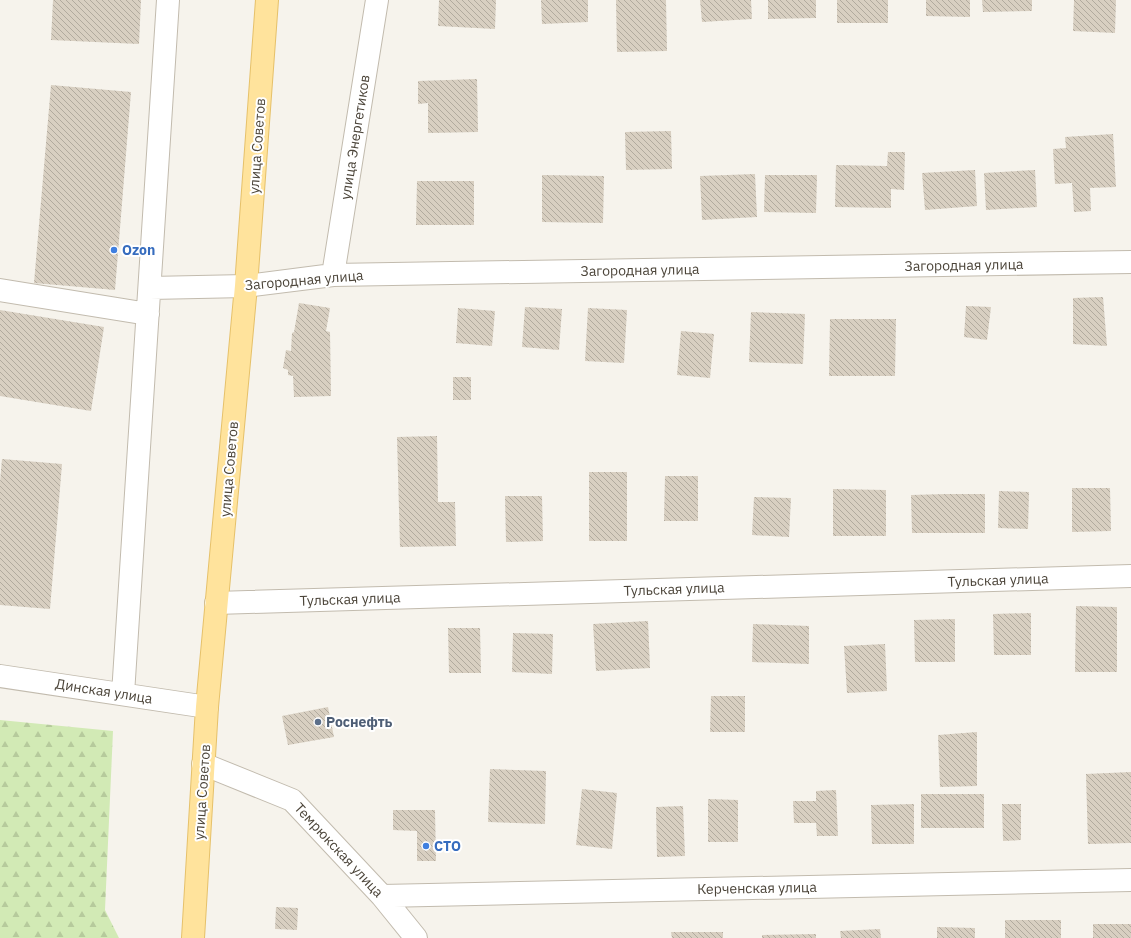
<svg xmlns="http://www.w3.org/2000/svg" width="1131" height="938" font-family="'IBM Plex Sans',sans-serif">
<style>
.forest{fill:url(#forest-firs)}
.building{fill:url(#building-back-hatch)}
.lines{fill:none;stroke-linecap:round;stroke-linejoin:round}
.minor-casing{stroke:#c2bbae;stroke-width:24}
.major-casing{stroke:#e6c16a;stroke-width:24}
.minor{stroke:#fff;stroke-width:22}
.major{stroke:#ffe39c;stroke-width:22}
.shop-dot{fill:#3f7fe0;stroke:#fff;stroke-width:1.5}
.service-dot{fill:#5c6f8a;stroke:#fff;stroke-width:1.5}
.labels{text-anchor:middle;stroke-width:4;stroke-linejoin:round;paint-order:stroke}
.street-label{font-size:14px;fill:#4b4439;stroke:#fff}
.shop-label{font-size:14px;font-weight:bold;fill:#366cbe;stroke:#fff;text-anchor:start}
.service-label{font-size:14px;font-weight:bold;fill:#4e5e75;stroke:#fff;text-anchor:start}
</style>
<defs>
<pattern id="forest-firs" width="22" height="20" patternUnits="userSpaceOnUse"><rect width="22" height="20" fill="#d2eab5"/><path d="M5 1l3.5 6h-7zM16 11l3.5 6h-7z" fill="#b6ca9c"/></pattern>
<pattern id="building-back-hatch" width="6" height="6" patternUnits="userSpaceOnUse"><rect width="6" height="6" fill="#d8cfc1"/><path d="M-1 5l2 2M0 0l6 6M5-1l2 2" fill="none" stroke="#b1aa9e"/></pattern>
</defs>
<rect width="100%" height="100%" fill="#f6f3ec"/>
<path class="forest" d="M 0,720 L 113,731 L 105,910 L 119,938 L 0,938 Z"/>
<path class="building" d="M 53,0 L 141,0 L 139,44 L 51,40 Z
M 439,0 L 496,0 L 495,29 L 438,26 Z
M 541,0 L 588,0 L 588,22 L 542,24 Z
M 616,0 L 666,0 L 667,51 L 617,52 Z
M 700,0 L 751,0 L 752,19 L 702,22 Z
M 768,0 L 816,0 L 816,18 L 768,19 Z
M 837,0 L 888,0 L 888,23 L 837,23 Z
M 926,0 L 970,0 L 970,17 L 926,16 Z
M 982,0 L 1032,0 L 1032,11 L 983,12 Z
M 1074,0 L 1116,0 L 1115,33 L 1073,31 Z
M 477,79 L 478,132 L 428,133 L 428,103 L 418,104 L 418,81 Z
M 51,85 L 131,92 L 115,290 L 34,283 Z
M 671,131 L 672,169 L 626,170 L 625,132 Z
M 1113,134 L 1116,187 L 1090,188 L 1091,211 L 1074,212 L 1072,183 L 1055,184 L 1053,149 L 1066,148 L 1065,137 Z
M 888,152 L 905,152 L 904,190 L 891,189 L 891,208 L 835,207 L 836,165 L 887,166 Z
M 975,170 L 977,206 L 925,210 L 922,173 Z
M 1035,170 L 1037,207 L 986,210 L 984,173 Z
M 755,174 L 757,217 L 702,220 L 700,176 Z
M 542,175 L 604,176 L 603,223 L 542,222 Z
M 765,175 L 817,175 L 816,213 L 764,212 Z
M 417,181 L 474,181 L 474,225 L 416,225 Z
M 1103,297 L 1107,346 L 1073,344 L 1073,298 Z
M 299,303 L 330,308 L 326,331 L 330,332 L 331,396 L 294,397 L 293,376 L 288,375 L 288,370 L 283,368 L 286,350 L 291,351 L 292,333 L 294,332 Z
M 966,306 L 991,307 L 987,340 L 964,337 Z
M 525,307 L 562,309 L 559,350 L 522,347 Z
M 458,308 L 495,311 L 492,346 L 456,343 Z
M 588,308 L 627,310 L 624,363 L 585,361 Z
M 0,310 L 104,327 L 91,411 L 0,396 Z
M 751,312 L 805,314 L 803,364 L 749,362 Z
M 830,319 L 896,319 L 895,376 L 829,376 Z
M 681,331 L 714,334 L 710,378 L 677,375 Z
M 453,377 L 471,377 L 471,400 L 453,400 Z
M 437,436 L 438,502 L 455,502 L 456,546 L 400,547 L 397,437 Z
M 2,459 L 62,464 L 50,609 L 0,605 L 0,482 Z
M 589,472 L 627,472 L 627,541 L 589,541 Z
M 665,476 L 698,476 L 698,521 L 664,521 Z
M 1072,488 L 1110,488 L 1111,531 L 1072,532 Z
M 833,489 L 886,490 L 886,536 L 833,536 Z
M 999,491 L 1029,492 L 1028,529 L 998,528 Z
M 946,494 L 985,494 L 985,533 L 912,533 L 911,495 Z
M 505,496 L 542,496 L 543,541 L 506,542 Z
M 754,497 L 791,498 L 789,537 L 752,535 Z
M 1076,606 L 1117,607 L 1117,672 L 1075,672 Z
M 1031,613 L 1031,655 L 994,655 L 993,614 Z
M 955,619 L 955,662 L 915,662 L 914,620 Z
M 648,621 L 650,668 L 596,671 L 593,624 Z
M 753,624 L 809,626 L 809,664 L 752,662 Z
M 448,628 L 480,628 L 481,673 L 449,673 Z
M 513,633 L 553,634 L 552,674 L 512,672 Z
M 885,644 L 887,691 L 847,693 L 844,646 Z
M 711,696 L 745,696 L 745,732 L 710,732 Z
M 328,707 L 334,737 L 288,745 L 282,716 Z
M 977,732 L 977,786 L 940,787 L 938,735 Z
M 490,769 L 546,771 L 545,824 L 488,822 Z
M 1131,772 L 1131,843 L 1088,844 L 1086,774 Z
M 582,789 L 617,793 L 612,849 L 576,845 Z
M 836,790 L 838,836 L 817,836 L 816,823 L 794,823 L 793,801 L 816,801 L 816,791 Z
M 921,794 L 984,794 L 984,828 L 921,828 Z
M 708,799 L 738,800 L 738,842 L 708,842 Z
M 914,804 L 914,844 L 872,844 L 871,805 Z
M 1002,804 L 1021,804 L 1021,840 L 1003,841 Z
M 683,806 L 685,856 L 657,857 L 656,807 Z
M 393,810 L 435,810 L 436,861 L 417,861 L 417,831 L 393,830 Z
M 276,907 L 298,908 L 297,930 L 275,929 Z
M 1005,920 L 1061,920 L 1061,938 L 1005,938 Z
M 1093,924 L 1131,924 L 1131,938 L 1093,938 Z
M 937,927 L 975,928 L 975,938 L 937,938 Z
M 880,929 L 881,938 L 841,938 L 840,931 Z
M 671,932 L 723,932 L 723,938 L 672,938 Z
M 816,934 L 816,938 L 762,938 L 762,935 Z"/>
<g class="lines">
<g class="minor-casing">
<path id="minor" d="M 333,275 L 377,0
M 150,288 L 246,286 L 333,275 L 1131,262
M 0,290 L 148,314
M 216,603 L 1131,576
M 0,676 L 207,707
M 123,694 L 168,0
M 203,764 L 292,800 L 382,896 L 416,938
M 382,896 L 1131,880"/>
</g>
<g class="major-casing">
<path id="major" d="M 193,938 L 207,707 L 246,286 L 267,0"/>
</g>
<use href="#minor" class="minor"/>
<use href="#major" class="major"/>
</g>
<g class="shop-dot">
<circle cx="114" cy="250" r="4"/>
<circle cx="426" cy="846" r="4"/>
</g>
<circle class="service-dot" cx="318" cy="722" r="4"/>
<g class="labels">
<g class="street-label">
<text transform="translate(355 137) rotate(-81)" y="5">улица Энергетиков</text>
<text transform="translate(257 146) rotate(-86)" y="5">улица Советов</text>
<text transform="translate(964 265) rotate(-1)" y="5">Загородная улица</text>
<text transform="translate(640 270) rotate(-1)" y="5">Загородная улица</text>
<text transform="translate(304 280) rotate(-5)" y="5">Загородная улица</text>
<text transform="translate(229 469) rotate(-85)" y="5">улица Советов</text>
<text transform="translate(998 580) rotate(-2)" y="5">Тульская улица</text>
<text transform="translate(674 589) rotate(-2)" y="5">Тульская улица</text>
<text transform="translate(350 599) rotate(-2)" y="5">Тульская улица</text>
<text transform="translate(104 691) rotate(9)" y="5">Динская улица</text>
<text transform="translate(202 792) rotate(-86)" y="5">улица Советов</text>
<text transform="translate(339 850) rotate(47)" y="5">Темрюкская улица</text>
<text transform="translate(757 888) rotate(-1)" y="5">Керченская улица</text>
</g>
<g class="shop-label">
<text x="122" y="255">Ozon</text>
<text x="434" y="851">СТО</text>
</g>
<g class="service-label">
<text x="326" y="727">Роснефть</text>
</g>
</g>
</svg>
